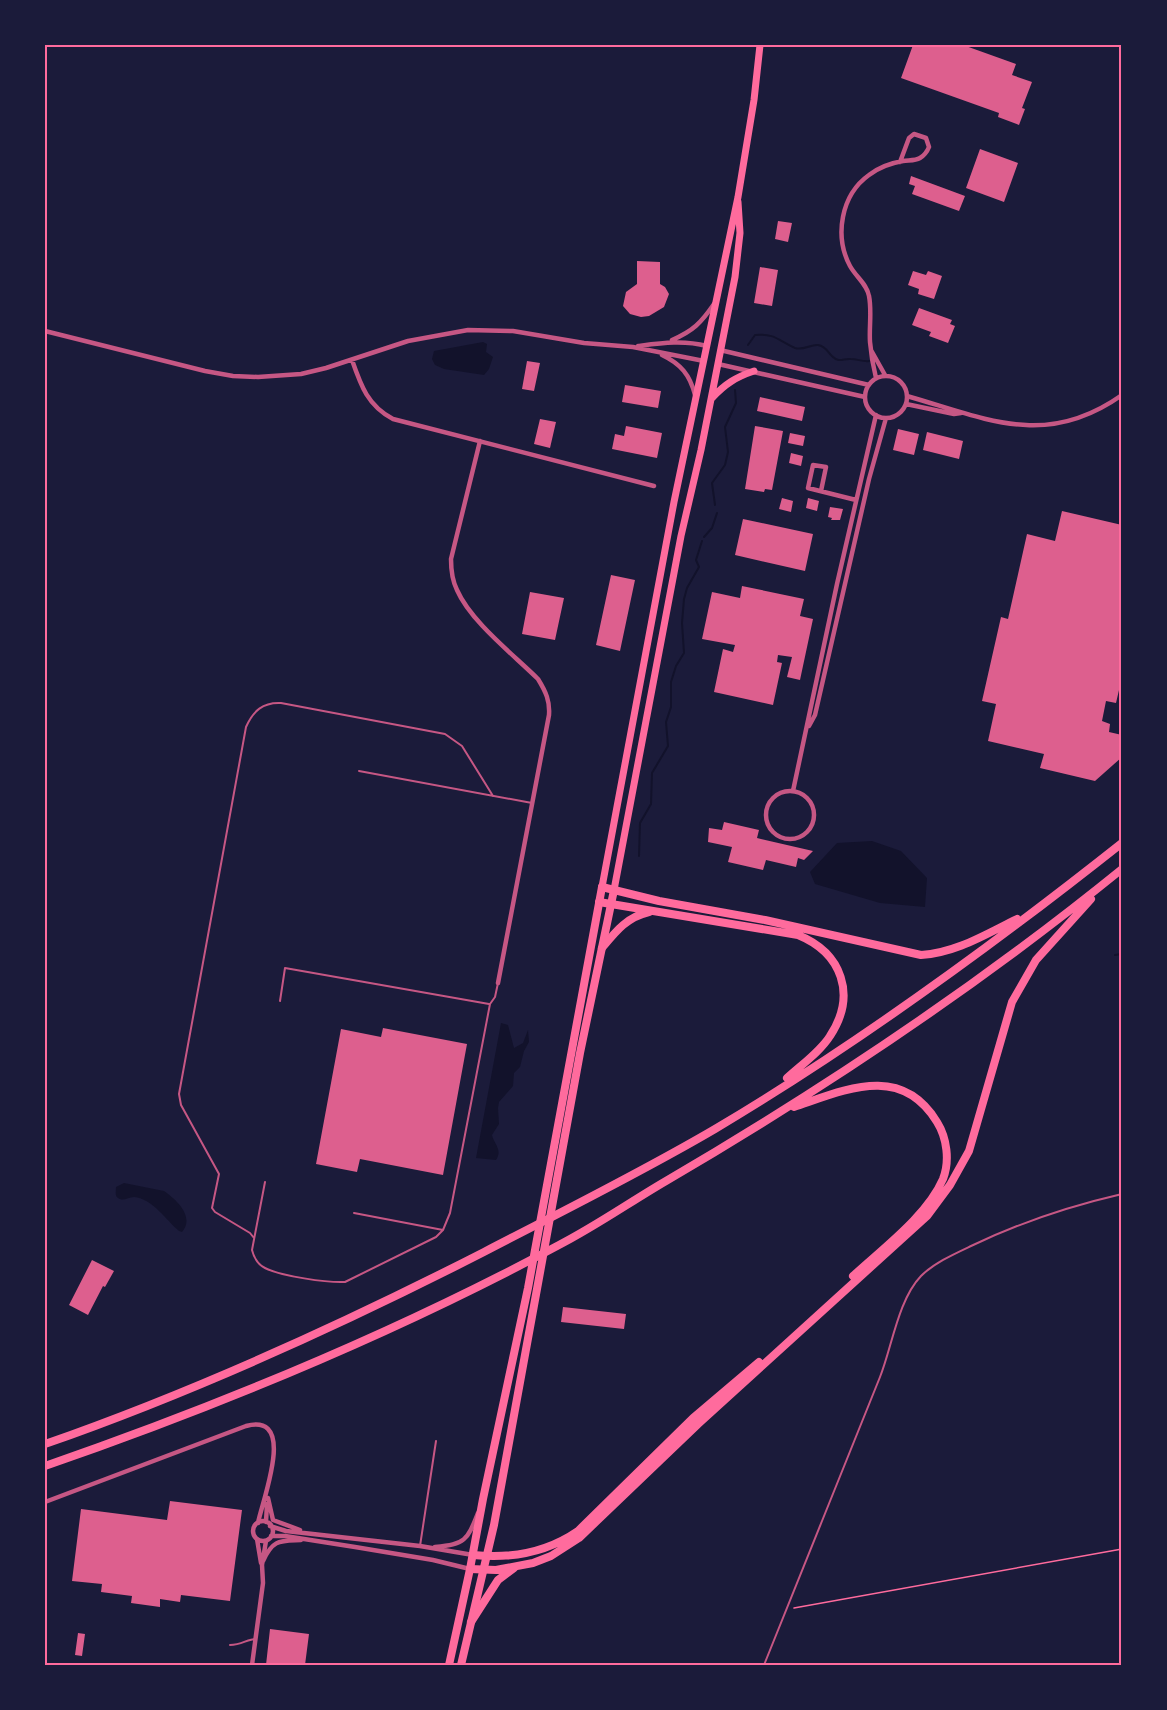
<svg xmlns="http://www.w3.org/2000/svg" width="1167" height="1710" font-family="Overpass,sans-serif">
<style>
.water{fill:#12122b}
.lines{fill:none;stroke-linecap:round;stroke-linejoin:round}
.stream{stroke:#12122b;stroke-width:2}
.building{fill:#dd5f8e}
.path{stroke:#ff6b9d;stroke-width:1.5}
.service{stroke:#c65784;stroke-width:2}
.minor{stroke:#c65784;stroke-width:4.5}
.secondary{stroke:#ff6b9d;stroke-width:7}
.primary{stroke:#ff6b9d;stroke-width:8}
.motorway{stroke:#ff6b9d;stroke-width:8}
.neatline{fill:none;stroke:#ff6b9d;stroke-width:2}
</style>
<rect width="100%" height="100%" fill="#1b1b3a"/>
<path class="water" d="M 483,342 L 487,344 L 486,352 L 493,357 L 489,369 L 484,375 L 444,369 L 435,365 L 432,359 L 434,351 Z
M 872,841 L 901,851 L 927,878 L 925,907 L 880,903 L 815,884 L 810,872 L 837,843 Z
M 501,1023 L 508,1025 L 514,1048 L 523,1043 L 528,1030 L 529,1042 L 524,1051 L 520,1067 L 514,1073 L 513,1086 L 499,1102 L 498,1108 L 499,1124 L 492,1135 C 494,1144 503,1150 496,1160 L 476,1158 Z
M 124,1183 L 164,1191 C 177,1200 195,1217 182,1232 L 179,1231 C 166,1220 153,1199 134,1197 C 129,1197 124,1201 120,1199 C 114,1197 116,1192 116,1187 Z"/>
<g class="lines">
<path class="stream" d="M 748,345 L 755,335 C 775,333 779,341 795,348 C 803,351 811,344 818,345 C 826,346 828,353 833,357 C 839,363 844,358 851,359 C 858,359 862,362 870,361
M 715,505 L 712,483 L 725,465 L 728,452 L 725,427 L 736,403 L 735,390
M 704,537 L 712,528 L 717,513
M 639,856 L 640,823 L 651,804 L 652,773 L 668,746 L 666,722 L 671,707 L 671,682 L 676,666 L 684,653 L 682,623 L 684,599 L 687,588 L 699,567 L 696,560 L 702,541
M 1115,955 L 1122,954"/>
</g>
<path class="building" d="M 913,45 L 963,45 L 1016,64 L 1012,75 L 1032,82 L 1022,108 L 1025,109 L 1019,125 L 998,117 L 999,113 L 901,78 Z
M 980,149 L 1018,163 L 1004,202 L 966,188 Z
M 911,176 L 965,196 L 959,211 L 912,194 L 915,186 L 909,184 Z
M 778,221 L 792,223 L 788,242 L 775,239 Z
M 637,261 L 660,262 L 660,284 L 665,287 L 669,294 L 664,307 L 649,316 L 641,317 L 630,314 L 623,306 L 626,292 L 637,284 Z
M 760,267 L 778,270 L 772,306 L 754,303 Z
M 913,271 L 926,275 L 928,271 L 942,276 L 934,299 L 918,294 L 919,289 L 908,285 Z
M 919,308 L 952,320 L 950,324 L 955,326 L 948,343 L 929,336 L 931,332 L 912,325 Z
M 527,361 L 540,363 L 534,391 L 522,389 Z
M 625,385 L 661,391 L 658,408 L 622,402 Z
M 760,397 L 805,407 L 802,421 L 757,411 Z
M 540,419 L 556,422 L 550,448 L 534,444 Z
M 626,426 L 662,433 L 657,458 L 612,449 L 615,434 L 624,436 Z
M 755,426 L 783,431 L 772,490 L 765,489 L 764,492 L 745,489 Z
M 898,429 L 919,434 L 914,455 L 893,450 Z
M 927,432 L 963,441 L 959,459 L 923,450 Z
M 790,433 L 805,436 L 803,446 L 788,443 Z
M 791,453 L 803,456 L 801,466 L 789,463 Z
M 782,498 L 793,501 L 791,512 L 779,509 Z
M 808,498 L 819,501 L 817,511 L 806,508 Z
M 830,507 L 843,509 L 840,520 L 831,520 L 832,518 L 828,517 Z
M 1062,511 L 1122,525 L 1122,677 L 1116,703 L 1106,701 L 1102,721 L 1110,724 L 1109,732 L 1122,735 L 1122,757 L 1095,781 L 1040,768 L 1044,754 L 988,741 L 996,704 L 982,701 L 1001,617 L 1008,619 L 1027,534 L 1055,541 Z
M 743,519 L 813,534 L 805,571 L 735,555 Z
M 611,575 L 635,580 L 620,651 L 596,645 Z
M 742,586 L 804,599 L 800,616 L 813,619 L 800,680 L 787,677 L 792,657 L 778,655 L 777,662 L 782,663 L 773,705 L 714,692 L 723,649 L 733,652 L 735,645 L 702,639 L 712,592 L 740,598 Z
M 530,592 L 564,598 L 555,640 L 522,634 Z
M 724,822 L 759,830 L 757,838 L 813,851 L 804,860 L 798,858 L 796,867 L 766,860 L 763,870 L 728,862 L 732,847 L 708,842 L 709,828 L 722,830 Z
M 383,1028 L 467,1044 L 443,1175 L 360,1159 L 357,1172 L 316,1164 L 341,1029 L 381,1037 Z
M 92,1260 L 114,1271 L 105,1287 L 103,1286 L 88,1315 L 69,1305 Z
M 563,1307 L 626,1314 L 624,1329 L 561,1322 Z
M 170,1501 L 242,1510 L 230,1601 L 181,1595 L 180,1602 L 160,1599 L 160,1607 L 131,1603 L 132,1596 L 101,1592 L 102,1584 L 72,1581 L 81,1509 L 167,1520 Z
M 270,1629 L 309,1634 L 305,1665 L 266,1665 Z
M 78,1633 L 85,1634 L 82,1656 L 75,1655 Z"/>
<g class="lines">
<path class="path" d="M 794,1608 L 1122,1549"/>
<path class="service" d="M 359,771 L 532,803
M 280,1001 L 285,968 L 489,1004
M 265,1182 L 252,1250 C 254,1258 257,1264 265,1268 C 280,1276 328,1283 345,1282 L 436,1237 L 443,1230
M 354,1213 L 443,1230 L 450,1213 L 490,1004 L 495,997 L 498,983
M 254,1238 L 250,1233 L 215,1212 L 212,1208 L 219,1174 L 181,1105 L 179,1094 L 246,727 C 253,711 263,702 281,703 L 445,734 L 462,746 L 493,796
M 420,1546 L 436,1441
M 230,1645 C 242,1645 247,1639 256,1639
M 764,1665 C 802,1569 842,1473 880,1377 C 892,1347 898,1300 921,1276 C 934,1263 954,1254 971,1246 C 1019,1223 1070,1206 1122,1194"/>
<path class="minor" d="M 45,331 L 205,371 L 233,376 L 258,377 L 301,374 L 326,368 L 408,341 L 468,330 L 513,331 L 584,343 L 633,347 L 704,361
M 672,340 C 693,331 701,323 714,304
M 638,346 C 662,343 683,340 707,346
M 720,350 L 869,385
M 871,350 L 885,375
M 662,355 C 681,364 690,375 695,395
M 352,360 C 361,386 368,406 393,419 L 654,486
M 718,364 L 865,397
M865 397a21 21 0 1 1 42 0a21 21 0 1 1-42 0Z
M 876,378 C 873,366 871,354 870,342 C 869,327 872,311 869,296 C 867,284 856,277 850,266 C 834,236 841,195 869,175 C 878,168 891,163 903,161 C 908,160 915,161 920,158 C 925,155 927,152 929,147 L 926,138 L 914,134 L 909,138 L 900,162
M 907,396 C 987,419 1046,449 1122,395
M 906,404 L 954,414 L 961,413
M 480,441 L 451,559 C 451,570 452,580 457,590 C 471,622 514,655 538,679 C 546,692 550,701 549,715 L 498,983
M 821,491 L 826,467 L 813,465 L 808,488 L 856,500
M 809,726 L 815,715 L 869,479 L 886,418
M766 815a24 24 0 1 1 48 0a24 24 0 1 1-48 0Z
M 793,791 L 837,584 L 876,415
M 268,1498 L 273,1520 L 300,1530
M 45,1502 L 246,1426 C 298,1412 262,1501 258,1523
M253 1531a10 10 0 1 1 20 0a10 10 0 1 1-20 0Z
M 266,1522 L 267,1504
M 270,1526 L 286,1531 L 420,1546 L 473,1555
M 271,1536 L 285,1536 L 355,1547 L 433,1560 L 470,1569
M 257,1539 L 261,1563
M 435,1547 C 465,1544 467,1541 478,1513
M 263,1561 C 273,1539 280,1541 301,1540
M 252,1665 L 263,1583 L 262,1565 L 266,1541"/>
<path class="secondary" d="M 712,398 C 725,384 736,377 754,371
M 602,887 L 674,502 L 738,197 L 754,100 L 760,45
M 614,890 L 681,536 L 701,450 L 735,277 L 740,233 L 738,202"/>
<path class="primary" d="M 449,1665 L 470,1569 L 483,1499 L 528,1288 L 602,887
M 461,1665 L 494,1525 L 580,1053 L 614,890"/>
<path class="motorway" d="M 602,887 L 659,901 L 765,920 L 921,955 C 956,953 986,934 1017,919
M 599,902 L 798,935 C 842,953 857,995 830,1036 C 820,1052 801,1065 787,1078
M 602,948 C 616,931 627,917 649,912
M 794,1107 C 845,1090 901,1063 937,1122 C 947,1138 950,1161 943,1179 C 927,1216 882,1249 853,1276
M 45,1444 C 197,1391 341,1325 484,1252 C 561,1212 640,1173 715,1129 C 858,1044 992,946 1122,843
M 45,1466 C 221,1405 395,1333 559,1245 C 596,1226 630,1202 666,1181 C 825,1088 979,985 1122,869
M 473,1555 C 511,1559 546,1553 578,1531 L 693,1418 L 759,1362
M 470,1569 L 496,1570 L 533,1563 L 551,1556 L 579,1538 L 698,1424 L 927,1216 L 950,1185 L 969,1151 L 1012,1002 L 1036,960 L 1091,899
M 471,1622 L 498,1580 L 514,1568"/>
</g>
<rect width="1167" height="1710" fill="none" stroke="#1b1b3a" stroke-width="93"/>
<rect x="46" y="46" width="1074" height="1618" class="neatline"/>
</svg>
